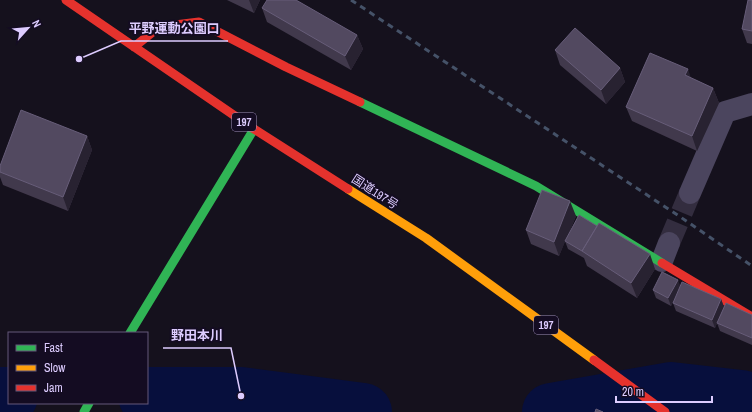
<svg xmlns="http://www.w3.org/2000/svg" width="752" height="412" font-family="'Archivo Narrow','Noto Sans JP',sans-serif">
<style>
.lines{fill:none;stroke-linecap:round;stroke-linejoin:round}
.river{stroke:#070f3d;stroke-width:58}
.street-tunnel{stroke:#332d3f;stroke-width:22;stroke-dasharray:22 11;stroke-linecap:butt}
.street{stroke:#4b455e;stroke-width:22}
.fast{stroke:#30b455;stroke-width:9}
.slow{stroke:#ff9f0a;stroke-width:9}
.jam{stroke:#e5322d;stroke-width:9}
.rail{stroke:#455268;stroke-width:3;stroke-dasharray:6 5;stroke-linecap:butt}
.wall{fill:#41394c}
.shaded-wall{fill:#282231}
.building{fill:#524960;stroke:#675d79}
.labels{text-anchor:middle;stroke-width:4;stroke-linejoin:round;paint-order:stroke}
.shield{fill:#140c22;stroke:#a192bd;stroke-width:1}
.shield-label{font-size:11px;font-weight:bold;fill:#dcf}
.street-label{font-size:12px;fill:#dcf;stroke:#140c22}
.leader{fill:none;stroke:#dcf;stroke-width:1.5}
.callout-dot{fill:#dcf;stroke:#140c22;stroke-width:1.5}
.callout-label{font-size:13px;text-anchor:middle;font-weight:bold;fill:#dcf;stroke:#140c22;stroke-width:4;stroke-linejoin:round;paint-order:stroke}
</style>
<rect width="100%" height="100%" fill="#15111d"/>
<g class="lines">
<path class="river" d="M 0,396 L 9,396
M 147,396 L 241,396 L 363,412
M 551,412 L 671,391 L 741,399 L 752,402"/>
<path class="street-tunnel" d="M 669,243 L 690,193"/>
<path class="street" d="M 690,193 L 725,112 L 752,104
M 662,261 L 669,243"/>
<path class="fast" d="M 360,102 L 536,186 L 662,263
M 130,333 L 254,129
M 84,412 L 89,403"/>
<path class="slow" d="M 348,189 L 426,238 L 594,360"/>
<path class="jam" d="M 66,0 L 254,129 L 348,189
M 134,47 L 159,27 L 199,22 L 286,67 L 360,102
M 662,263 L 752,317
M 594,360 L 665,412"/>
<path class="rail" d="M 351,0 L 676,214 L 752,266"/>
</g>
<path class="wall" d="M 227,0 L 260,0 L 254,13 Z
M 752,0 L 752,44 L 747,43 L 742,29 Z
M 262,8 L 357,35 L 363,49 L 351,70 L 267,22 Z
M 555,50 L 620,68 L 625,82 L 606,104 L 560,65 Z
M 691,78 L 713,88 L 719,103 L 697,151 L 632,121 L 626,107 Z
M 87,136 L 92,150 L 68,211 L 3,185 L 0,177 L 0,166 Z
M 576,216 L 567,237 L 655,269 L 637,298 L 587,266 L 584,258 L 568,249 L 565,241 L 559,256 L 531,244 L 526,230 Z
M 680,287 L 721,299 L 724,307 L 752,315 L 752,345 L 720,331 L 717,323 L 715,328 L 676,311 L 673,303 L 676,296 L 671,306 L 656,298 L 653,290 Z"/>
<path class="shaded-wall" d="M 249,0 L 260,0 L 254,13 Z
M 357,35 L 363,49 L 351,70 L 345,56 Z
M 620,68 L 625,82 L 606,104 L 601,90 Z
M 688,69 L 693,84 L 685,75 Z
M 713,88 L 719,103 L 697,151 L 692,136 Z
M 87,136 L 92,150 L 68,211 L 63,197 Z
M 570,201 L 576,216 L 559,256 L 554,242 Z
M 650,254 L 655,269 L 637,298 L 631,283 Z
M 678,280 L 681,288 L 671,306 L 668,298 Z
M 721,299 L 724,307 L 715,328 L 712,320 Z"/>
<path class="building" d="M 267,0 L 296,0 L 357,35 L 345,56 L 262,8 Z
M 748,0 L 752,0 L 752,31 L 742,29 Z
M 575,28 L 620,68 L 601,90 L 555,50 Z
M 650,53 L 688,69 L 685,75 L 713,88 L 692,136 L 626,107 Z
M 21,110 L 87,136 L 63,197 L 0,172 L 0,166 Z
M 542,190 L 570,201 L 554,242 L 526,230 Z
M 579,215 L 597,226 L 582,251 L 565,241 Z
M 599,223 L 650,254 L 631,283 L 582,251 Z
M 662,272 L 678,280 L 668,298 L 653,290 Z
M 682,282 L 721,299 L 712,320 L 673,303 Z
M 726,303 L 752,315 L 752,338 L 717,323 Z
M 596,409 L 603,412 L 595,412 Z"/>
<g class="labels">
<g class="shield">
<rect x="232" y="113" width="24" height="18" rx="3"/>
<rect x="534" y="316" width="24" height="18" rx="3"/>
</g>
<g class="shield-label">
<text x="244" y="126">197</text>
<text x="546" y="329">197</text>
</g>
<g class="street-label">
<text transform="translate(375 192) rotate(33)" y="4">国道197号</text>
</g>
</g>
<path class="leader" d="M79 59L121 41H228M241 396L231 348H163"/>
<g class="callout-dot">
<circle cx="79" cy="59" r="4"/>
<circle cx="241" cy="396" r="4"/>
</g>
<g class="callout-label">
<text x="174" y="33">平野運動公園口</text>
<text x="197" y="340">野田本川</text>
</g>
<rect x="8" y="332" width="140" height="72" fill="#140c22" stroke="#64597a"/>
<rect x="16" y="345" width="20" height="6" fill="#30b455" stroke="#64597a"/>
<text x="44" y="352" font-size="12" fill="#ddccff">Fast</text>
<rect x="16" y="365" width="20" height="6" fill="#ff9f0a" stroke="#64597a"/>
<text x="44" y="372" font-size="12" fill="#ddccff">Slow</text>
<rect x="16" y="385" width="20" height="6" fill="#e5322d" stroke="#64597a"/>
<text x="44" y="392" font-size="12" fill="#ddccff">Jam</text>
<g transform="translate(28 28) rotate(63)" stroke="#140c22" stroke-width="3" paint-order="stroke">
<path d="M0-3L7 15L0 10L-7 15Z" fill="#ddccff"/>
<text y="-6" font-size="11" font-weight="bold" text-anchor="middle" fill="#ddccff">N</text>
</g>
<path d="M616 396v6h96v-6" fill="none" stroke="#ddccff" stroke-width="2"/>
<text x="622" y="396" font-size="12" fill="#ddccff" stroke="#140c22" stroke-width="3" paint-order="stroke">20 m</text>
</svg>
